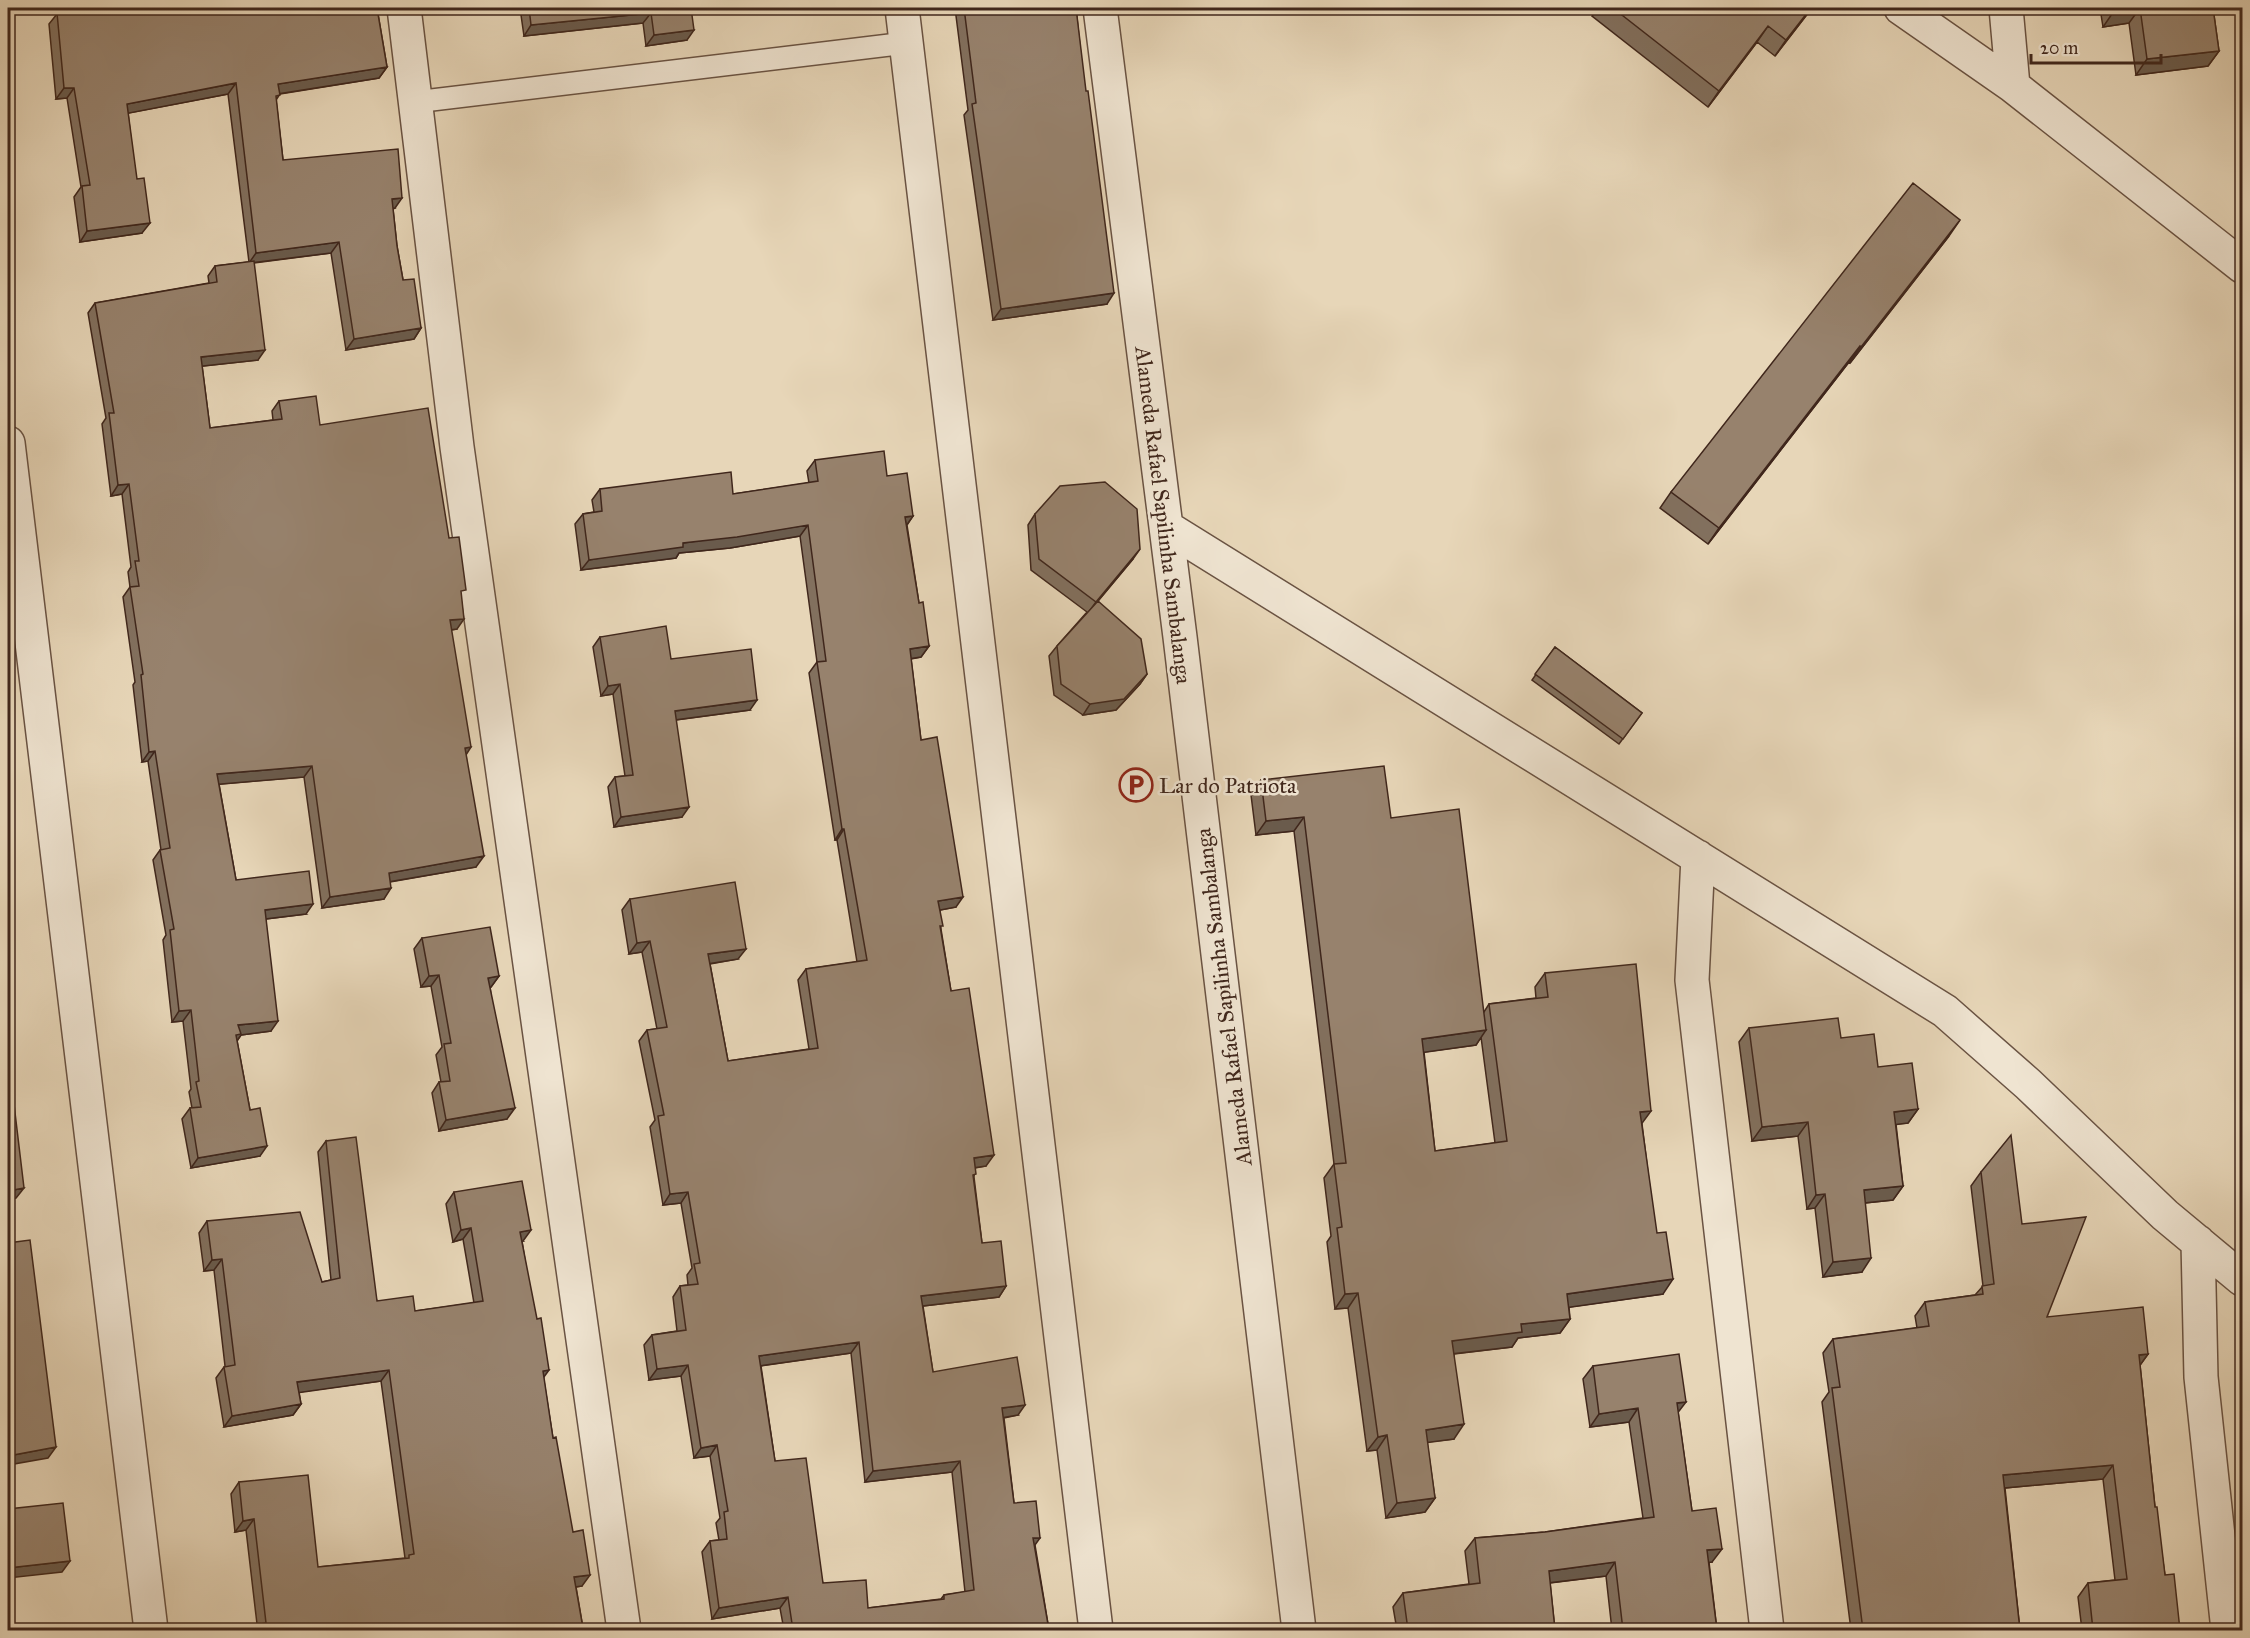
<svg xmlns="http://www.w3.org/2000/svg" width="2250" height="1638" font-family="'IM FELL Great Primer',serif">
<style>
.lines{fill:none;stroke-linecap:round;stroke-linejoin:round}
.lane-casing{stroke:#6a5343;stroke-width:24}
.street-casing{stroke:#6a5343;stroke-width:36}
.lane{stroke:#efe4d1;stroke-width:21}
.street{stroke:#efe4d1;stroke-width:33}
.wall{fill:#82705e;stroke:#40271c;stroke-width:1.5;fill-rule:evenodd}
.shaded-wall{fill:#6a5b4c;stroke:#40271c;stroke-width:1.5}
.building{fill:#97826d;stroke:#40271c;stroke-width:1.5;fill-rule:evenodd}
.labels{text-anchor:middle;stroke-width:5;stroke-linejoin:round;paint-order:stroke}
.street-label{font-size:22px;fill:#40271c;stroke:#efe4d1}
.poi-label{font-size:22px;fill:#40271c;stroke:#efe4d1;text-anchor:start}
</style>
<rect width="100%" height="100%" fill="#e7d6b8"/>
<filter id="stains"><feTurbulence type="fractalNoise" baseFrequency=".00333" numOctaves="4"/><feColorMatrix values="0 0 0 0 .2 0 0 0 0 .09 0 0 0 0 .02 0 0 0 .5 -.17"/></filter>
<radialGradient id="worn" r=".72"><stop offset=".6" stop-color="#630" stop-opacity="0"/><stop offset="1" stop-color="#630" stop-opacity=".3"/></radialGradient>
<g class="lines">
<g class="lane-casing">
<path id="lane" d="M 415,102 L 906,43"/>
</g>
<g class="street-casing">
<path id="street" d="M 404,8 L 457,447 L 624,1630
M 902,8 L 1096,1630
M 1100,8 L 1180,637 L 1299,1630
M 1901,8 L 2013,86 L 2242,266
M 2006,8 L 2013,86
M 8,443 L 151,1630
M 1166,527 L 1945,1011 L 2028,1084 L 2165,1215 L 2242,1279
M 1698,857 L 1692,980 L 1767,1630
M 2198,1242 L 2201,1377 L 2228,1630"/>
</g>
<use href="#lane" class="lane"/>
<use href="#street" class="street"/>
</g>
<path class="wall" d="M 56,8 L 377,8 L 387,67 L 379,78 L 280,94 L 276,100 L 283,160 L 395,208 L 393,209 L 397,246 L 403,280 L 421,328 L 414,339 L 346,350 L 331,253 L 254,263 L 258,360 L 202,366 L 210,428 L 273,420 L 272,411 L 279,401 L 320,425 L 449,538 L 461,596 L 457,629 L 451,630 L 466,754 L 476,867 L 390,882 L 384,899 L 322,908 L 304,777 L 219,784 L 236,880 L 306,914 L 266,919 L 271,1031 L 241,1035 L 237,1041 L 250,1110 L 260,1156 L 191,1168 L 182,1119 L 190,1108 L 192,1108 L 189,1092 L 191,1089 L 183,1021 L 172,1022 L 163,940 L 166,935 L 153,860 L 160,850 L 161,850 L 148,761 L 142,762 L 133,685 L 135,682 L 123,597 L 130,587 L 128,572 L 131,567 L 122,494 L 111,496 L 102,424 L 106,418 L 88,313 L 95,303 L 209,283 L 208,276 L 215,266 L 249,262 L 228,94 L 128,113 L 142,233 L 80,242 L 74,197 L 81,187 L 67,98 L 56,99 L 49,24 L 57,14 Z
M 520,8 L 691,8 L 687,40 L 646,46 L 643,23 L 524,36 Z
M 955,8 L 1076,8 L 1107,304 L 993,320 L 964,115 L 968,110 Z
M 1598,8 L 1812,8 L 1775,56 L 1757,42 L 1708,107 L 1592,16 Z
M 2100,8 L 2213,8 L 2219,51 L 2208,66 L 2136,75 L 2129,23 L 2103,27 Z
M 1949,236 L 1850,363 L 1849,362 L 1708,544 L 1660,508 L 1671,492 Z
M 815,460 L 887,476 L 913,516 L 907,525 L 919,603 L 929,646 L 921,657 L 911,659 L 921,740 L 956,907 L 940,910 L 941,929 L 951,991 L 986,1166 L 975,1168 L 974,1177 L 982,1243 L 1006,1286 L 999,1297 L 923,1306 L 933,1372 L 1018,1415 L 1004,1418 L 1014,1503 L 1035,1545 L 1049,1630 L 784,1630 L 780,1608 L 712,1619 L 702,1552 L 710,1541 L 719,1540 L 716,1523 L 720,1518 L 710,1456 L 694,1458 L 681,1376 L 649,1380 L 644,1345 L 652,1335 L 677,1331 L 673,1297 L 680,1286 L 688,1285 L 687,1275 L 692,1268 L 681,1203 L 663,1205 L 650,1127 L 655,1120 L 639,1041 L 647,1030 L 657,1029 L 642,952 L 629,954 L 622,910 L 630,899 L 738,959 L 710,964 L 728,1061 L 809,1049 L 798,980 L 806,969 L 857,962 L 837,840 L 835,840 L 809,673 L 817,662 L 800,536 L 730,548 L 679,553 L 676,558 L 581,570 L 575,524 L 583,514 L 594,512 L 592,500 L 600,489 L 733,494 L 809,483 L 807,471 ZM 851,1353 L 865,1482 L 952,1472 L 965,1592 L 944,1595 L 941,1599 L 868,1608 L 823,1583 L 775,1461 L 761,1366 Z
M 1035,514 L 1133,559 L 1098,601 L 1147,674 L 1140,684 L 1116,710 L 1083,715 L 1054,695 L 1049,656 L 1057,646 L 1087,612 L 1031,570 L 1028,525 Z
M 600,637 L 671,659 L 750,710 L 676,720 L 682,817 L 614,827 L 608,787 L 615,777 L 625,776 L 613,694 L 601,696 L 593,647 Z
M 1555,647 L 1642,713 L 1619,744 L 1532,680 Z
M 1261,780 L 1391,818 L 1484,1012 L 1489,1004 L 1536,998 L 1535,987 L 1545,973 L 1642,1124 L 1663,1294 L 1569,1307 L 1570,1319 L 1560,1333 L 1518,1338 L 1512,1347 L 1454,1354 L 1454,1439 L 1427,1442 L 1435,1498 L 1425,1512 L 1386,1518 L 1377,1450 L 1367,1451 L 1348,1308 L 1335,1309 L 1327,1242 L 1331,1236 L 1324,1178 L 1334,1164 L 1294,831 L 1256,835 L 1251,795 ZM 1481,1037 L 1495,1143 L 1435,1151 L 1424,1052 L 1476,1045 Z
M 422,938 L 499,976 L 491,987 L 490,987 L 507,1119 L 439,1131 L 432,1093 L 439,1082 L 441,1082 L 436,1055 L 442,1047 L 431,986 L 421,987 L 414,949 Z
M 1749,1028 L 1841,1038 L 1878,1067 L 1918,1109 L 1908,1123 L 1896,1124 L 1903,1186 L 1893,1200 L 1865,1203 L 1862,1272 L 1823,1277 L 1815,1208 L 1807,1209 L 1798,1136 L 1752,1141 L 1739,1042 Z
M 326,1141 L 377,1301 L 415,1311 L 474,1303 L 463,1239 L 453,1242 L 446,1204 L 454,1192 L 523,1241 L 522,1241 L 553,1438 L 582,1586 L 576,1587 L 583,1628 L 581,1630 L 251,1630 L 255,1625 L 257,1624 L 246,1530 L 235,1532 L 231,1494 L 239,1482 L 318,1567 L 405,1558 L 381,1381 L 299,1392 L 301,1404 L 293,1415 L 224,1427 L 216,1378 L 224,1367 L 225,1366 L 214,1270 L 204,1271 L 199,1233 L 207,1221 L 322,1282 L 331,1280 L 318,1152 Z
M 1981,1172 L 2022,1224 L 2047,1317 L 2148,1354 L 2140,1365 L 2155,1507 L 2165,1575 L 2180,1630 L 2082,1630 L 2078,1597 L 2088,1583 L 2115,1580 L 2103,1479 L 2005,1488 L 2020,1630 L 1851,1630 L 1822,1402 L 1829,1392 L 1823,1353 L 1833,1339 L 1917,1328 L 1915,1316 L 1925,1302 L 1975,1295 L 1983,1286 L 1971,1186 Z
M 1593,1366 L 1678,1412 L 1692,1511 L 1712,1562 L 1709,1562 L 1717,1630 L 1612,1630 L 1606,1576 L 1550,1583 L 1555,1630 L 1397,1630 L 1393,1607 L 1403,1593 L 1469,1584 L 1465,1551 L 1475,1538 L 1545,1532 L 1643,1518 L 1629,1422 L 1590,1427 L 1583,1379 Z"/>
<path class="shaded-wall" d="M 1811,8 L 1812,8 L 1775,56 L 1786,40 Z
M 2140,8 L 2129,23 L 2103,27 L 2114,11 Z
M 651,13 L 643,23 L 524,36 L 531,25 Z
M 1768,26 L 1757,42 L 1708,107 L 1719,91 Z
M 694,30 L 687,40 L 646,46 L 654,35 Z
M 2219,51 L 2208,66 L 2136,75 L 2147,59 Z
M 387,67 L 379,78 L 271,95 L 278,84 Z
M 236,83 L 228,94 L 119,115 L 127,104 Z
M 64,88 L 74,88 L 67,98 L 56,99 Z
M 402,198 L 395,208 L 384,210 L 392,199 Z
M 1960,220 L 1949,236 L 1850,363 L 1861,347 Z
M 150,223 L 142,233 L 80,242 L 87,231 Z
M 339,242 L 331,253 L 249,263 L 256,253 Z
M 1114,293 L 1107,304 L 993,320 L 1001,309 Z
M 421,328 L 414,339 L 346,350 L 354,339 Z
M 1860,346 L 1849,362 L 1708,544 L 1719,528 Z
M 265,350 L 258,360 L 194,367 L 201,357 Z
M 129,484 L 122,494 L 111,496 L 118,485 Z
M 913,516 L 906,526 L 905,517 Z
M 808,525 L 800,536 L 730,548 L 679,553 L 676,558 L 581,570 L 589,560 L 683,543 Z
M 1140,549 L 1133,559 L 1088,613 L 1096,602 Z
M 464,619 L 457,629 L 442,631 L 450,620 Z
M 929,646 L 921,657 L 902,660 L 910,649 Z
M 1147,674 L 1140,684 L 1116,710 L 1083,715 L 1090,704 Z
M 620,684 L 613,694 L 601,696 L 608,686 Z
M 757,700 L 750,710 L 667,721 L 675,711 Z
M 471,747 L 464,758 L 465,748 Z
M 155,751 L 148,761 L 142,762 L 149,752 Z
M 312,766 L 304,777 L 210,785 L 217,774 Z
M 689,807 L 682,817 L 614,827 L 621,817 Z
M 1304,817 L 1294,831 L 1256,835 L 1266,821 Z
M 842,829 L 844,829 L 837,840 L 835,840 Z
M 484,856 L 476,867 L 382,883 L 389,873 Z
M 391,888 L 384,899 L 322,908 L 330,897 Z
M 963,897 L 956,907 L 930,912 L 938,901 Z
M 313,904 L 306,914 L 257,920 L 265,910 Z
M 650,941 L 642,952 L 629,954 L 637,943 Z
M 746,949 L 738,959 L 701,965 L 708,954 Z
M 439,975 L 431,986 L 421,987 L 429,976 Z
M 499,976 L 491,987 L 481,989 L 488,978 Z
M 191,1010 L 183,1021 L 172,1022 L 179,1011 Z
M 278,1021 L 271,1031 L 241,1035 L 234,1045 L 238,1025 Z
M 1486,1030 L 1476,1045 L 1412,1054 L 1422,1039 Z
M 515,1108 L 507,1119 L 439,1131 L 446,1120 Z
M 1918,1109 L 1908,1123 L 1884,1126 L 1894,1112 Z
M 1651,1111 L 1640,1126 L 1640,1112 Z
M 1808,1122 L 1798,1136 L 1752,1141 L 1762,1127 Z
M 267,1146 L 260,1156 L 191,1168 L 198,1158 Z
M 994,1155 L 986,1166 L 966,1169 L 974,1158 Z
M 1903,1186 L 1893,1200 L 1854,1204 L 1864,1190 Z
M 24,1188 L 16,1198 L 8,1200 L 8,1191 Z
M 688,1192 L 681,1203 L 663,1205 L 670,1194 Z
M 1825,1194 L 1815,1208 L 1807,1209 L 1816,1195 Z
M 471,1228 L 463,1239 L 453,1242 L 461,1230 Z
M 531,1230 L 523,1241 L 512,1244 L 520,1232 Z
M 1871,1258 L 1862,1272 L 1823,1277 L 1833,1262 Z
M 222,1259 L 214,1270 L 204,1271 L 212,1260 Z
M 1673,1279 L 1663,1294 L 1557,1309 L 1567,1294 Z
M 1006,1286 L 999,1297 L 914,1307 L 921,1296 Z
M 1358,1293 L 1348,1308 L 1335,1309 L 1345,1294 Z
M 1570,1319 L 1560,1333 L 1518,1338 L 1512,1347 L 1442,1355 L 1452,1341 L 1521,1324 Z
M 859,1342 L 851,1353 L 752,1367 L 759,1356 Z
M 2148,1354 L 2138,1368 L 2139,1355 Z
M 688,1365 L 681,1376 L 649,1380 L 657,1369 Z
M 389,1370 L 381,1381 L 289,1394 L 297,1382 Z
M 549,1370 L 541,1381 L 543,1371 Z
M 1686,1402 L 1676,1415 L 1677,1403 Z
M 301,1404 L 293,1415 L 224,1427 L 232,1416 Z
M 1025,1405 L 1018,1415 L 995,1419 L 1002,1408 Z
M 1638,1408 L 1629,1422 L 1590,1427 L 1599,1414 Z
M 1464,1424 L 1454,1439 L 1416,1444 L 1426,1430 Z
M 1387,1435 L 1377,1450 L 1367,1451 L 1378,1437 Z
M 717,1445 L 710,1456 L 694,1458 L 701,1448 Z
M 56,1447 L 48,1458 L 8,1465 L 8,1456 Z
M 960,1461 L 952,1472 L 865,1482 L 873,1471 Z
M 2113,1465 L 2103,1479 L 1993,1489 L 2003,1475 Z
M 1435,1498 L 1425,1512 L 1386,1518 L 1397,1503 Z
M 254,1519 L 246,1530 L 235,1532 L 243,1521 Z
M 1033,1538 L 1040,1538 L 1032,1549 Z
M 1722,1549 L 1712,1562 L 1698,1564 L 1707,1550 Z
M 70,1561 L 62,1572 L 8,1578 L 8,1568 Z
M 1615,1562 L 1606,1576 L 1539,1584 L 1549,1571 Z
M 590,1575 L 582,1586 L 567,1588 L 574,1577 Z
M 788,1597 L 780,1608 L 712,1619 L 719,1608 Z"/>
<path class="building" d="M 65,8 L 377,8 L 387,67 L 278,84 L 280,95 L 276,96 L 283,160 L 398,149 L 402,198 L 392,199 L 397,246 L 403,280 L 414,279 L 421,328 L 354,339 L 339,242 L 256,253 L 236,83 L 127,104 L 137,179 L 144,178 L 150,223 L 87,231 L 82,186 L 90,185 L 74,88 L 64,88 L 57,13 L 66,12 Z
M 529,8 L 691,8 L 694,30 L 654,35 L 651,13 L 531,25 Z
M 964,8 L 1076,8 L 1086,91 L 1088,91 L 1114,293 L 1001,309 L 972,104 L 976,103 Z
M 1613,8 L 1811,8 L 1786,40 L 1768,26 L 1719,91 Z
M 2113,8 L 2138,8 L 2114,11 Z
M 2140,8 L 2213,8 L 2219,51 L 2147,59 Z
M 1913,183 L 1960,220 L 1861,347 L 1860,346 L 1719,528 L 1671,492 Z
M 254,261 L 265,350 L 201,357 L 210,428 L 282,419 L 279,401 L 316,396 L 320,425 L 428,408 L 449,538 L 459,537 L 466,590 L 461,591 L 464,619 L 450,620 L 471,747 L 465,748 L 484,856 L 389,873 L 391,888 L 330,897 L 312,766 L 217,774 L 236,880 L 309,871 L 313,904 L 265,910 L 278,1021 L 238,1025 L 241,1034 L 236,1035 L 250,1110 L 260,1108 L 267,1146 L 198,1158 L 190,1108 L 201,1107 L 196,1082 L 199,1081 L 191,1010 L 179,1011 L 170,930 L 174,929 L 160,850 L 170,848 L 155,751 L 149,752 L 141,675 L 143,674 L 130,587 L 139,586 L 135,561 L 139,561 L 129,484 L 118,485 L 109,413 L 114,413 L 95,303 L 217,282 L 215,266 Z
M 884,451 L 887,476 L 907,473 L 913,516 L 905,517 L 919,603 L 923,602 L 929,646 L 910,649 L 921,740 L 937,737 L 963,897 L 938,901 L 943,926 L 940,926 L 951,991 L 969,988 L 994,1155 L 974,1158 L 976,1174 L 973,1175 L 982,1243 L 1001,1241 L 1006,1286 L 921,1296 L 933,1372 L 1017,1357 L 1025,1405 L 1002,1408 L 1014,1503 L 1036,1501 L 1040,1538 L 1033,1538 L 1049,1630 L 793,1630 L 788,1597 L 719,1608 L 710,1541 L 727,1539 L 724,1512 L 728,1511 L 717,1445 L 701,1448 L 688,1365 L 657,1369 L 652,1335 L 686,1330 L 680,1286 L 698,1284 L 694,1264 L 700,1263 L 688,1192 L 670,1194 L 658,1116 L 664,1115 L 647,1030 L 667,1027 L 650,941 L 637,943 L 630,899 L 735,882 L 746,949 L 708,954 L 728,1061 L 818,1048 L 806,969 L 867,960 L 844,829 L 842,829 L 817,662 L 826,661 L 808,525 L 737,537 L 683,543 L 683,547 L 589,560 L 583,514 L 602,511 L 600,489 L 731,472 L 733,494 L 818,481 L 815,460 ZM 859,1342 L 873,1471 L 960,1461 L 974,1590 L 944,1595 L 944,1599 L 868,1608 L 866,1580 L 823,1583 L 806,1458 L 775,1461 L 759,1356 Z
M 1105,482 L 1137,509 L 1140,549 L 1096,602 L 1039,559 L 1035,514 L 1060,486 Z
M 1098,601 L 1141,639 L 1147,674 L 1124,699 L 1090,704 L 1061,684 L 1057,646 Z
M 666,626 L 671,659 L 751,649 L 757,700 L 675,711 L 689,807 L 621,817 L 615,777 L 633,775 L 620,684 L 608,686 L 600,637 Z
M 1555,647 L 1642,713 L 1623,739 L 1535,674 Z
M 1384,766 L 1391,818 L 1459,809 L 1486,1030 L 1422,1039 L 1435,1151 L 1507,1141 L 1489,1004 L 1548,997 L 1545,973 L 1636,964 L 1651,1111 L 1640,1112 L 1657,1233 L 1666,1232 L 1673,1279 L 1567,1294 L 1570,1319 L 1521,1324 L 1522,1332 L 1452,1341 L 1464,1424 L 1426,1430 L 1435,1498 L 1397,1503 L 1387,1435 L 1378,1437 L 1358,1293 L 1345,1294 L 1337,1228 L 1342,1227 L 1334,1164 L 1346,1163 L 1304,817 L 1266,821 L 1261,780 Z
M 490,927 L 499,976 L 488,978 L 515,1108 L 446,1120 L 439,1082 L 450,1081 L 444,1044 L 451,1043 L 439,975 L 429,976 L 422,938 Z
M 1838,1018 L 1841,1038 L 1874,1034 L 1878,1067 L 1912,1063 L 1918,1109 L 1894,1112 L 1903,1186 L 1864,1190 L 1871,1258 L 1833,1262 L 1825,1194 L 1816,1195 L 1808,1122 L 1762,1127 L 1749,1028 Z
M 8,1054 L 24,1188 L 8,1191 Z
M 2011,1135 L 2022,1224 L 2086,1217 L 2047,1317 L 2143,1307 L 2148,1354 L 2139,1355 L 2155,1507 L 2157,1507 L 2165,1575 L 2174,1574 L 2180,1630 L 2093,1630 L 2088,1583 L 2127,1579 L 2113,1465 L 2003,1475 L 2020,1630 L 1863,1630 L 1832,1388 L 1840,1387 L 1833,1339 L 1929,1326 L 1925,1302 L 1983,1294 L 1982,1286 L 1994,1284 L 1981,1172 Z
M 356,1137 L 377,1301 L 413,1296 L 415,1311 L 483,1301 L 471,1228 L 461,1230 L 454,1192 L 522,1181 L 531,1230 L 520,1232 L 537,1319 L 541,1318 L 549,1370 L 543,1371 L 553,1438 L 556,1437 L 573,1532 L 583,1530 L 590,1575 L 574,1577 L 583,1628 L 567,1630 L 256,1630 L 255,1625 L 266,1623 L 254,1519 L 243,1521 L 239,1482 L 308,1475 L 318,1567 L 409,1558 L 409,1555 L 414,1554 L 389,1370 L 297,1382 L 301,1404 L 232,1416 L 224,1367 L 235,1365 L 222,1259 L 212,1260 L 207,1221 L 300,1212 L 322,1282 L 340,1278 L 326,1141 Z
M 30,1240 L 56,1447 L 8,1456 L 8,1243 Z
M 1679,1354 L 1686,1402 L 1677,1403 L 1692,1511 L 1716,1508 L 1722,1549 L 1707,1550 L 1717,1630 L 1623,1630 L 1615,1562 L 1549,1571 L 1555,1630 L 1408,1630 L 1403,1593 L 1480,1583 L 1475,1538 L 1545,1532 L 1654,1517 L 1638,1408 L 1599,1414 L 1593,1366 Z
M 63,1503 L 70,1561 L 8,1568 L 8,1509 Z"/>
<defs>
<g id="parking-ring" transform="scale(1.725)"><circle r="9.5" fill="#efe4d1" stroke="#8f2418" stroke-width="1.5"/><path d="M-3.5-5.5H1a3.5 3.5 0 0 1 0 7H-1V5.5H-3.5ZM-1-3.4V-.6H.8a1.4 1.4 0 0 0 0-2.8Z" fill="#8f2418"/></g>
</defs>
<g fill-rule="evenodd">
<use href="#parking-ring" x="1136" y="785"/>
</g>
<g class="labels">
<g class="street-label">
<text transform="translate(1164 515) rotate(83)" y="8">Alameda Rafael Sapilinha Sambalanga</text>
<text transform="translate(1223 997) rotate(-97)" y="8">Alameda Rafael Sapilinha Sambalanga</text>
</g>
<g class="poi-label">
<text x="1159" y="793">Lar do Patriota</text>
</g>
</g>
<rect width="2250" height="1638" fill="none" stroke="#e7d6b8" stroke-width="30"/>
<rect x="9" y="9" width="2232" height="1620" fill="none" stroke="#40271c" stroke-width="3"/>
<rect x="15" y="15" width="2220" height="1608" fill="none" stroke="#40271c" stroke-width="1.5"/>
<path d="M2031 54v9h130v-9" fill="none" stroke="#40271c" stroke-width="3"/>
<text x="2040" y="54" font-size="18" fill="#40271c" stroke="#efe4d1" stroke-width="4.5" paint-order="stroke">20 m</text>
<rect width="100%" height="100%" filter="url(#stains)"/>
<rect width="100%" height="100%" fill="url(#worn)"/>
</svg>
